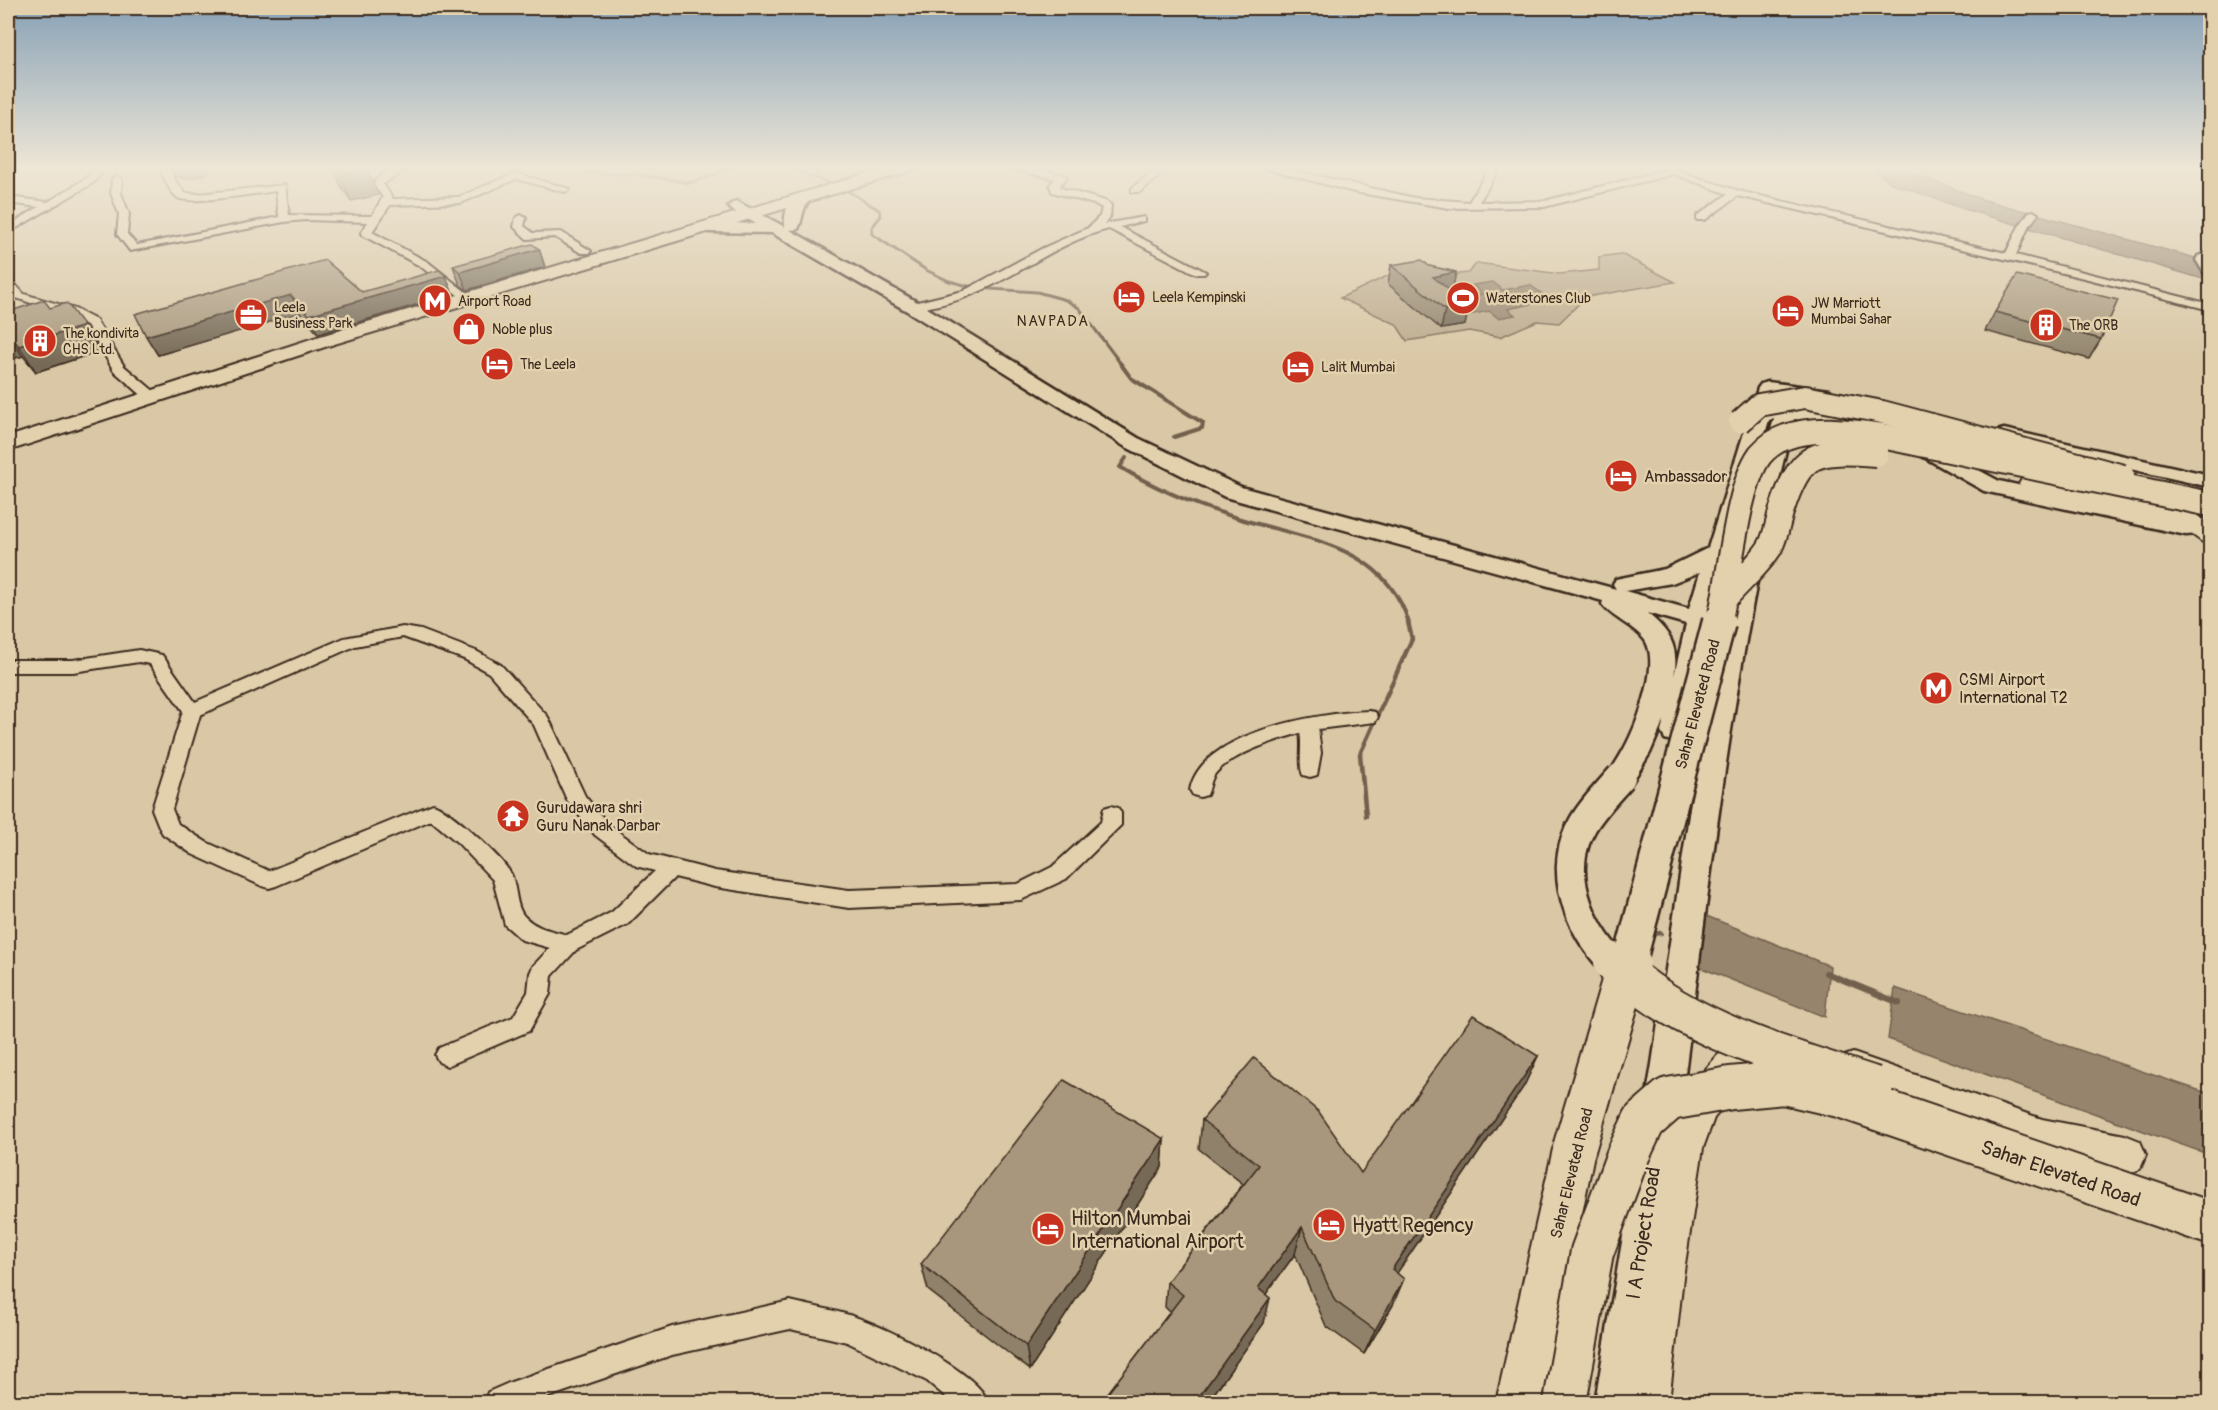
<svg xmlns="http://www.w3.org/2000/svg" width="2218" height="1410" font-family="Pangolin,sans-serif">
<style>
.green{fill:#bcaa8c;stroke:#7c6a55;stroke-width:1.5}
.water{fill:#96846c;stroke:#72604d;stroke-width:1.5}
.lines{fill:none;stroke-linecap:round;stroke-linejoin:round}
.stream-far3{stroke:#72604d;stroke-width:3}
.stream-far2{stroke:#72604d;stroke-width:4}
.stream-far1{stroke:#72604d;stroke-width:4.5}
.stream{stroke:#72604d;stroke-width:6}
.street-casing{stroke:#3b2a1e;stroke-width:4}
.secondary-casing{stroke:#3b2a1e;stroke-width:5}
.primary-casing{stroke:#3b2a1e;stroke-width:4}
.street{fill:#e3d1ae;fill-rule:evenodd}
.secondary{fill:#e3d1ae;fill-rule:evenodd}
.primary{fill:#e3d1ae;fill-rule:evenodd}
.secondary-bridge-far2-casing{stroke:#3b2a1e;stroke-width:26;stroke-linecap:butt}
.secondary-bridge-far1-casing{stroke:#3b2a1e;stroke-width:33;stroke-linecap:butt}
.secondary-bridge-casing{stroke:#3b2a1e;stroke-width:42;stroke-linecap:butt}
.primary-bridge-far2-casing{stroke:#3b2a1e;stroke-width:28;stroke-linecap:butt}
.primary-bridge-far1-casing{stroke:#3b2a1e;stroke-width:37;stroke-linecap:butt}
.primary-bridge-casing{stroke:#3b2a1e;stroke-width:46;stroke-linecap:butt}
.secondary-bridge-far2{stroke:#e3d1ae;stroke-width:22}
.secondary-bridge-far1{stroke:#e3d1ae;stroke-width:28}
.secondary-bridge{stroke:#e3d1ae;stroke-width:38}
.primary-bridge-far2{stroke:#e3d1ae;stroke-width:24}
.primary-bridge-far1{stroke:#e3d1ae;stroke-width:32}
.primary-bridge{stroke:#e3d1ae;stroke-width:42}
.wall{fill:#90826a;stroke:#3b2a1e;stroke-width:1.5}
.shaded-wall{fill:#766a56;stroke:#3b2a1e;stroke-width:1.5}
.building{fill:#a8977b;stroke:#3b2a1e;stroke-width:1.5}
.labels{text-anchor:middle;stroke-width:5;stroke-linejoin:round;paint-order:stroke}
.far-poi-label{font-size:14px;fill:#3b2a1e;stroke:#e3d1ae;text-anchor:start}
.far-neighbourhood-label{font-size:15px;letter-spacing:1.5px;fill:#3b2a1e;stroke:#e3d1ae}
.poi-label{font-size:16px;fill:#3b2a1e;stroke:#e3d1ae;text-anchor:start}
.street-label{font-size:16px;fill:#3b2a1e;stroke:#e3d1ae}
.near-street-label{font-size:20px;fill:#3b2a1e;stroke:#e3d1ae}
.near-poi-label{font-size:20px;fill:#3b2a1e;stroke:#e3d1ae;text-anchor:start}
</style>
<rect width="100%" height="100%" fill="#d9c7a5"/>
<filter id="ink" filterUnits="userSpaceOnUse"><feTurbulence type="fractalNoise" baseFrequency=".0167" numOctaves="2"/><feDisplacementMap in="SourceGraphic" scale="12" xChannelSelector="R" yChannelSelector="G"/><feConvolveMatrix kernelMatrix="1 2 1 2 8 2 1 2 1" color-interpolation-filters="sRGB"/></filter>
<g filter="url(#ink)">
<path class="green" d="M 1621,254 L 1675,282 L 1586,297 L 1559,323 L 1537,321 L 1500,337 L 1469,331 L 1407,341 L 1396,324 L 1340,298 L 1417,262 L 1448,275 L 1468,273 L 1477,263 L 1560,274 L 1599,270 L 1599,257 Z"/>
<path class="water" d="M 1869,166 L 1908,166 L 1913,173 L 1981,199 L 2210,262 L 2210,281 L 1967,210 L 1891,183 Z
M 1493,282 L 1503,290 L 1530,285 L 1551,300 L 1508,309 L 1515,315 L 1498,318 L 1489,311 L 1464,316 L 1447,301 L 1482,294 L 1473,285 Z
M 1704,915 L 1830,966 L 1825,1017 L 1694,965 Z
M 1895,988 L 2210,1094 L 2210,1155 L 1888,1039 Z"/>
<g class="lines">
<path class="stream-far3" d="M 578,166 L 590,173 L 636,174 L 690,183 L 736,166
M 784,166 L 835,185
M 843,188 L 879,210 L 881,216 L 872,227 L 872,234 L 926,270 L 949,281 L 976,288 L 1037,292 L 1066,300 L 1079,308 L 1121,364"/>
<path class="stream-far2" d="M 1120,363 L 1131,378 L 1203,423 L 1202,428 L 1174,437
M 1126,458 L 1120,467 C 1156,489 1193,504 1234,517 C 1302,539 1384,543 1409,623"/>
<path class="stream-far1" d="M 1366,816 L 1360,754 L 1412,639 L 1408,622
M 1650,934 L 1661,933"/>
<path class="stream" d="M 1826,973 L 1899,1003"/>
<g class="street-casing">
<path id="street" d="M 96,166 L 107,166 L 93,183 L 8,233 L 8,226 L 39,207 L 8,203 L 8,197 L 48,202 L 85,179 Z
M 159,166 L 169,166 L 174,179 L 185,193 L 198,194 L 285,185 L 289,215 L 372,216 L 383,197 L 373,184 C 383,171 396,166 412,166 L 383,184 L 393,199 L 459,197 L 515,173 L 570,189 L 565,192 L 516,179 L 461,203 L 390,205 L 372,232 L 428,262 L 471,296 L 471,300 L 467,302 L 420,266 L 362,235 L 361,233 L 368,222 L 306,220 L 284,222 L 130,251 L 117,234 L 119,214 L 111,193 L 112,179 L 117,176 L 122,179 L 121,193 L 129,214 L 127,234 L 137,245 L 279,217 L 276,191 C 260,193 189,205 178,198 C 169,192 163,176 159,166 Z
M 998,166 L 1021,166 L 1065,175 L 1067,177 L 1060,185 L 1061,188 L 1105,201 L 1111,205 L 1110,217 L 1104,224 L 1144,217 L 1144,221 L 1120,227 L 1206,272 L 1204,274 L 1196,274 L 1109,229 C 1059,241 1019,276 971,295 C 953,303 932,306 913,311 L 909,310 L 909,304 L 963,291 L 1043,248 L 1088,228 L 1100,216 L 1102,208 L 1097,205 L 1052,192 L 1050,185 L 1055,179 Z
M 1160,166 L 1171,166 L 1140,192 L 1132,192 L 1132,188 Z
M 1256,166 L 1274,166 L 1415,198 L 1469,202 L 1486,174 L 1488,166 L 1498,166 L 1496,174 L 1479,202 L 1544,201 L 1666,170 L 1660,166 L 1673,166 L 1692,176 L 1739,191 L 2006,253 L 2018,228 L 2029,212 L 2033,211 L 2038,214 L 2028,228 L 2016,255 L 2210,304 L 2210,310 L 2088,279 L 1738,196 L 1705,220 L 1697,220 L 1697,216 L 1728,194 L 1674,174 L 1544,207 L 1449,208 L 1354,192 Z
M 521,215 L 526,218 L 524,226 L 533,233 L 561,232 L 591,251 L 589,253 L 581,253 L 555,237 L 527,239 L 514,227 L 516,218 Z
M 8,280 L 12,281 L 24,294 L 75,309 L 96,320 L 124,366 L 156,393 L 158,396 L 156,399 L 146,399 L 114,371 L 87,325 L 67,315 L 16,298 L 8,289 Z
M 403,627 L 421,630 L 476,651 L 501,665 L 548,717 L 585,796 L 609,825 L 649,854 L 715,871 L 849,890 L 1018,884 L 1052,867 L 1101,822 L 1104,808 L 1111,806 L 1118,808 L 1121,813 L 1121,825 L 1066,879 L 1021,900 L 849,908 L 715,887 L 675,877 L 628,924 L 576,950 L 552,976 L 550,994 L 529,1031 L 447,1066 L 439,1062 L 435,1055 L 439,1048 L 513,1017 L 528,992 L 530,973 L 533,966 L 550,948 L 522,940 L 505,925 L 493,880 L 458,843 L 431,820 L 276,886 L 269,888 L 262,886 L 192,854 L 163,834 L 160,829 L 152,809 L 183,711 L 150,664 L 139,662 L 73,672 L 8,672 L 8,660 L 73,660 L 139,650 L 162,655 L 195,702 L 344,638 ZM 403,637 L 464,659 L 489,673 L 534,725 L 567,800 L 595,835 L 636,866 L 655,871 L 612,912 L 567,935 C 551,930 537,929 525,917 C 515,907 517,886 511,874 C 504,859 448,808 433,804 L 269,871 L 206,842 L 178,824 L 172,809 L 200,715 L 355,646 Z
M 1369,711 L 1375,712 L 1378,717 L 1375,722 L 1318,729 L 1321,753 L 1317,775 L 1310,777 L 1303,775 C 1298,766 1303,745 1300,733 C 1278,739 1225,756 1213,777 C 1210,783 1210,789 1207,795 L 1200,797 L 1193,795 L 1190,790 C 1201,731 1320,713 1369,711 Z
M 790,1301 C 810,1306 830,1309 849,1315 C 880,1324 979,1372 988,1402 L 952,1402 L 927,1381 L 847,1342 L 790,1329 L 672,1355 L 534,1402 L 484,1402 L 488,1392 L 511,1382 L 672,1327 Z"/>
</g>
<g class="secondary-casing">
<path id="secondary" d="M 802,194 L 810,199 C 800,212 804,218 798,229 L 790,230 L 919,303 L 1138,438 L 1241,487 L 1616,589 L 1613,584 L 1616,579 L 1665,569 L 1708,548 L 1758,388 L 1761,384 L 1768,382 L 1830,390 L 1833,394 L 1830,398 L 1823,400 L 1797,397 L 1796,407 L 1835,410 L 1904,430 L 1999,481 L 2186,521 L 2210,523 L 2210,533 L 2186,535 L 1984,491 L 1890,438 L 1833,422 L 1794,419 C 1710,740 1695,1075 1638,1402 L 1595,1402 L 1652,1064 L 1701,734 L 1723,634 L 1710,631 L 1689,732 L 1685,739 L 1675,742 L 1665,739 L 1661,732 L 1664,720 L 1650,753 L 1631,784 L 1621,788 L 1611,784 L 1607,777 C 1614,765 1622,754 1628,741 C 1639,719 1661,660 1644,639 C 1633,625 1610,617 1602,604 L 1603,601 L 1225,497 L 1124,446 L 907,311 L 772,233 L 709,232 L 701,227 L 709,222 L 756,224 L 731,209 L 728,206 L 736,201 L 785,227 C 784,214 787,198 802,194 ZM 1776,395 L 1776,407 L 1772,407 ZM 1774,419 L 1758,474 L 1726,619 L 1713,615 L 1769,420 ZM 1700,572 L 1689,609 L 1625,591 L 1672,583 ZM 1647,613 L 1686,624 L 1674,676 C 1679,646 1670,632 1647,613 Z
M 2210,252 L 2210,274 L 2204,273 L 2196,260 L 2198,256 Z
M 2004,429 L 2210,475 L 2210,487 L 1997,439 L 1994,435 L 1997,431 Z"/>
</g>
<g class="primary-casing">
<path id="primary" d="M 892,166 L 919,166 L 917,169 L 331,345 L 8,451 L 8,437 L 317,337 Z
M 2031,477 L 2197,515 L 2210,524 L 2210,544 L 2201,541 L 2179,525 L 2163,520 L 2022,489 L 2019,484 L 2022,479 Z
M 1760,1039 L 1786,1041 L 1800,1046 L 1806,1059 L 1800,1072 L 1786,1077 L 1761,1075 L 1746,1081 L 1714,1118 L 1703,1148 L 1683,1277 L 1669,1402 L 1621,1402 L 1639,1277 L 1661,1148 L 1684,1094 L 1718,1055 Z
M 1853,1053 L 2042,1119 L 2125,1135 L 2140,1141 L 2146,1155 L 2140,1169 L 2125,1175 L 2042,1159 L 1839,1084 L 1833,1071 L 1839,1058 Z
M 1574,1129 L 1589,1135 L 1595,1149 L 1544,1402 L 1496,1402 L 1553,1149 L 1559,1135 Z"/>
</g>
<use href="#street" class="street"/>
<use href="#secondary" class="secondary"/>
<use href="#primary" class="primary"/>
<g class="secondary-bridge-far2-casing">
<path id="secondary-bridge-far2" d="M 1740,422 L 1759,405 L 1805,397 L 1882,412 L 2123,476"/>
</g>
<g class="secondary-bridge-far1-casing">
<path id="secondary-bridge-far1" d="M 1614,964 C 1580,928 1555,872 1583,824 C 1593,807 1608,792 1621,777"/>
</g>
<g class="secondary-bridge-casing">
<path id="secondary-bridge" d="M 1613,962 C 1683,1030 1784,1056 1874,1086"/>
</g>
<g class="primary-bridge-far2-casing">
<path id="primary-bridge-far2" d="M 1727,596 C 1740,581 1759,565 1770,547 C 1775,538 1778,523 1781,512 C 1801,450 1815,450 1876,454
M 1719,623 C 1730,580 1736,488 1760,455 C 1767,447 1777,440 1786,437 C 1816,426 1851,432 1882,436 L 2210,504"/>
</g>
<g class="primary-bridge-far1-casing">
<path id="primary-bridge-far1" d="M 1629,964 L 1719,622"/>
</g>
<g class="primary-bridge-casing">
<path id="primary-bridge" d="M 1574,1149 L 1629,962
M 1565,1402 L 1592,1252 L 1628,1155 L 1644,1121 L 1669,1099 L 1731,1088 L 1784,1083 L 1840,1096 L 2210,1223"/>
</g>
<use href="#secondary-bridge-far2" class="secondary-bridge-far2"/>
<use href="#secondary-bridge-far1" class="secondary-bridge-far1"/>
<use href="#secondary-bridge" class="secondary-bridge"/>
<use href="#primary-bridge-far2" class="primary-bridge-far2"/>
<use href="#primary-bridge-far1" class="primary-bridge-far1"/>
<use href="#primary-bridge" class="primary-bridge"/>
</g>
<path class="wall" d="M 170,166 L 212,166 L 203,175 L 184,179 L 175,176 Z
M 332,166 L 365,166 L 378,195 L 351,201 L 342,188 Z
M 539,249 L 545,267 L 467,290 L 460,285 L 453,266 Z
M 325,260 L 362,292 L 453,294 L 318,334 L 300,313 L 158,355 L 146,336 Z
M 1391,265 L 1429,266 L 1456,272 L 1452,291 L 1451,291 L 1469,306 L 1465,325 L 1441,329 L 1388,284 Z
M 50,308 L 84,326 L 100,351 L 36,372 L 23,356 L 8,360 L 8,312 Z
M 1995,312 L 2101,339 L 2089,359 L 1985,331 Z
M 1538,1056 L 1524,1086 L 1397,1273 L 1393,1305 L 1364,1354 L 1326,1326 L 1295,1254 L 1266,1294 L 1264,1323 L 1208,1402 L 1108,1402 L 1108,1393 L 1170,1312 L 1165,1307 L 1167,1282 L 1243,1184 L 1199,1149 L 1202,1120 L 1361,1173 Z
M 1164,1139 L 1162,1167 L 1030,1370 L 928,1290 L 921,1264 Z"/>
<path class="shaded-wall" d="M 177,166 L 212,166 L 203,175 L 184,179 Z
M 368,170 L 378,195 L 351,201 L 340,175 Z
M 539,249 L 545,267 L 467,290 L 460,272 Z
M 1456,272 L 1452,291 L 1429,295 L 1433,277 Z
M 446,276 L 453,294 L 318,334 L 309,315 Z
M 291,295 L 300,313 L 158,355 L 146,336 Z
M 1469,306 L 1465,325 L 1441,329 L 1445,310 Z
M 84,326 L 100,351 L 36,372 L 19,346 Z
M 8,334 L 23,356 L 8,360 Z
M 1538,1056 L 1524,1086 L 1382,1295 L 1392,1269 Z
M 1164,1139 L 1162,1167 L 1030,1370 L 1026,1346 Z
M 1302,1227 L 1295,1254 L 1252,1313 L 1258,1288 Z
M 1404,1279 L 1393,1305 L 1364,1354 L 1375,1330 Z
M 1270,1298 L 1264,1323 L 1208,1402 L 1195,1402 Z"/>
<path class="building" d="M 333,166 L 365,166 L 368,170 L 340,175 Z
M 532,244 L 539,249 L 460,272 L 453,266 Z
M 325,260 L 362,292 L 439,270 L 446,276 L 309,315 L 291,295 L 146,336 L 135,314 Z
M 1422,260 L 1429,266 L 1456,272 L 1433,277 L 1469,306 L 1445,310 L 1391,265 Z
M 2017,275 L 2118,300 L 2101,339 L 1995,312 Z
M 44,300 L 50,308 L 67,303 L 84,326 L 19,346 L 8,333 L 8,312 Z
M 1473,1015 L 1538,1056 L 1392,1269 L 1404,1279 L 1375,1330 L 1335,1301 L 1302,1227 L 1258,1288 L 1270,1298 L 1195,1402 L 1118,1402 L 1108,1393 L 1183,1295 L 1167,1282 L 1259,1165 L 1202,1120 L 1254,1058 L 1319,1112 L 1361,1173 Z
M 1064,1080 L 1164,1139 L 1026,1346 L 921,1264 Z"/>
</g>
<linearGradient id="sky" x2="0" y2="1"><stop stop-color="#87a1b6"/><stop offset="0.46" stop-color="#eee6d6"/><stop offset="1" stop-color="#eee6d6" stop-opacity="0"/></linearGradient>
<rect width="2218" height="364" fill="url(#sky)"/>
<defs>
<g id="hotel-disc" transform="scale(1.725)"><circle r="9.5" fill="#c8321e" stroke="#e3d1ae"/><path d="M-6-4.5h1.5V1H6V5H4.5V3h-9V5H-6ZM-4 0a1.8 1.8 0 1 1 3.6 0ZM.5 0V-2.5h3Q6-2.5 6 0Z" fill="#fff"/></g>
<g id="stadium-disc" transform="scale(1.725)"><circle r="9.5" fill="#c8321e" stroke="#e3d1ae"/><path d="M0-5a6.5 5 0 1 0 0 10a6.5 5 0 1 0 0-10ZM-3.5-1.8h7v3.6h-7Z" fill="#fff"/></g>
<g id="metro-disc" transform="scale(1.725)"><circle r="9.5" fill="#c8321e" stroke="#e3d1ae"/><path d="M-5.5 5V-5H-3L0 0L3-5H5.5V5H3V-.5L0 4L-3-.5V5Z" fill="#fff"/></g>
<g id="office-disc" transform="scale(1.725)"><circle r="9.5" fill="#c8321e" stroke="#e3d1ae"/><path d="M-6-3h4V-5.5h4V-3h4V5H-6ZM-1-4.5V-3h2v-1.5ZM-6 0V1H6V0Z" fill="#fff"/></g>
<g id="building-disc" transform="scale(1.725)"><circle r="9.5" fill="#c8321e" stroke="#e3d1ae"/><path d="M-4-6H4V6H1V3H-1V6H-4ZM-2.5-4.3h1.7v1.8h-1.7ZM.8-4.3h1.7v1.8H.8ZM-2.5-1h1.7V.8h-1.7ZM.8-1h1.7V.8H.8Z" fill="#fff"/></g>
<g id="shop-disc" transform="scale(1.725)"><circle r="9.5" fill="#c8321e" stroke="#e3d1ae"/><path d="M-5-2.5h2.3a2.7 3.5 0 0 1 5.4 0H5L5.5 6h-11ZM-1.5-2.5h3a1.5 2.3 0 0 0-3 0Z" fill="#fff"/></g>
<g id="temple-disc" transform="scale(1.725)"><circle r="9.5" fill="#c8321e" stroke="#e3d1ae"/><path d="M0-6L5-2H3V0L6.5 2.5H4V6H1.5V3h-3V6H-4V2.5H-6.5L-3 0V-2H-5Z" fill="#fff"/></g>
</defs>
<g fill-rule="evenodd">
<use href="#hotel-disc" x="1129" y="297"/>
<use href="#stadium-disc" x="1463" y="298"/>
<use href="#metro-disc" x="435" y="301"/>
<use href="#hotel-disc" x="1788" y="311"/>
<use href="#office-disc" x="251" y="315"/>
<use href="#building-disc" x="2046" y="325"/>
<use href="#shop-disc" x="469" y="329"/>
<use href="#building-disc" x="40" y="341"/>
<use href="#hotel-disc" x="497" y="364"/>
<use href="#hotel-disc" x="1298" y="367"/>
<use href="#hotel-disc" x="1621" y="476"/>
<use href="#metro-disc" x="1936" y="688"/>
<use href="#temple-disc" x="513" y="816"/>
<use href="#hotel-disc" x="1329" y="1225"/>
<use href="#hotel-disc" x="1048" y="1229"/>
</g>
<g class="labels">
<g class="far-poi-label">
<text x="1152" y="302">Leela Kempinski</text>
<text x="1486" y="303">Waterstones Club</text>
<text x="458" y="306">Airport Road</text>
<text x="1811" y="308">JW Marriott<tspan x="1811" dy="16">Mumbai Sahar</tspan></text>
<text x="274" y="312">Leela<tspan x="274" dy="16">Business Park</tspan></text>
<text x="2069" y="330">The ORB</text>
<text x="492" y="334">Noble plus</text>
<text x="63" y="338">The kondivita<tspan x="63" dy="16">CHS Ltd.</tspan></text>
<text x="520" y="369">The Leela</text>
<text x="1321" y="372">Lalit Mumbai</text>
</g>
<g class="far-neighbourhood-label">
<text x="1053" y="326">NAVPADA</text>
</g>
<g class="poi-label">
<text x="1644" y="482">Ambassador</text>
<text x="1959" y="685">CSMI Airport<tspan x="1959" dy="18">International T2</tspan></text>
<text x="536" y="813">Gurudawara shri<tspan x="536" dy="18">Guru Nanak Darbar</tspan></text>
</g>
<g class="street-label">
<text transform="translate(1697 704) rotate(-75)" y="6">Sahar Elevated Road</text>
<text transform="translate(1571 1173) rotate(-76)" y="6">Sahar Elevated Road</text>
</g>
<g class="near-street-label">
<text transform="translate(2061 1173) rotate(19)" y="7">Sahar Elevated Road</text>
<text transform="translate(1643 1233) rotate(-81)" y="7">I A Project Road</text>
</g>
<g class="near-poi-label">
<text x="1071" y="1225">Hilton Mumbai<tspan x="1071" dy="23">International Airport</tspan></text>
<text x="1352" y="1232">Hyatt Regency</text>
</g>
</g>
<rect width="2218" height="1410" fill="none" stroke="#e3d1ae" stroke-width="30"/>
<rect x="15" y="15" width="2188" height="1380" fill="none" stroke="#3b2a1e" stroke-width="2" filter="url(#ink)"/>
</svg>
